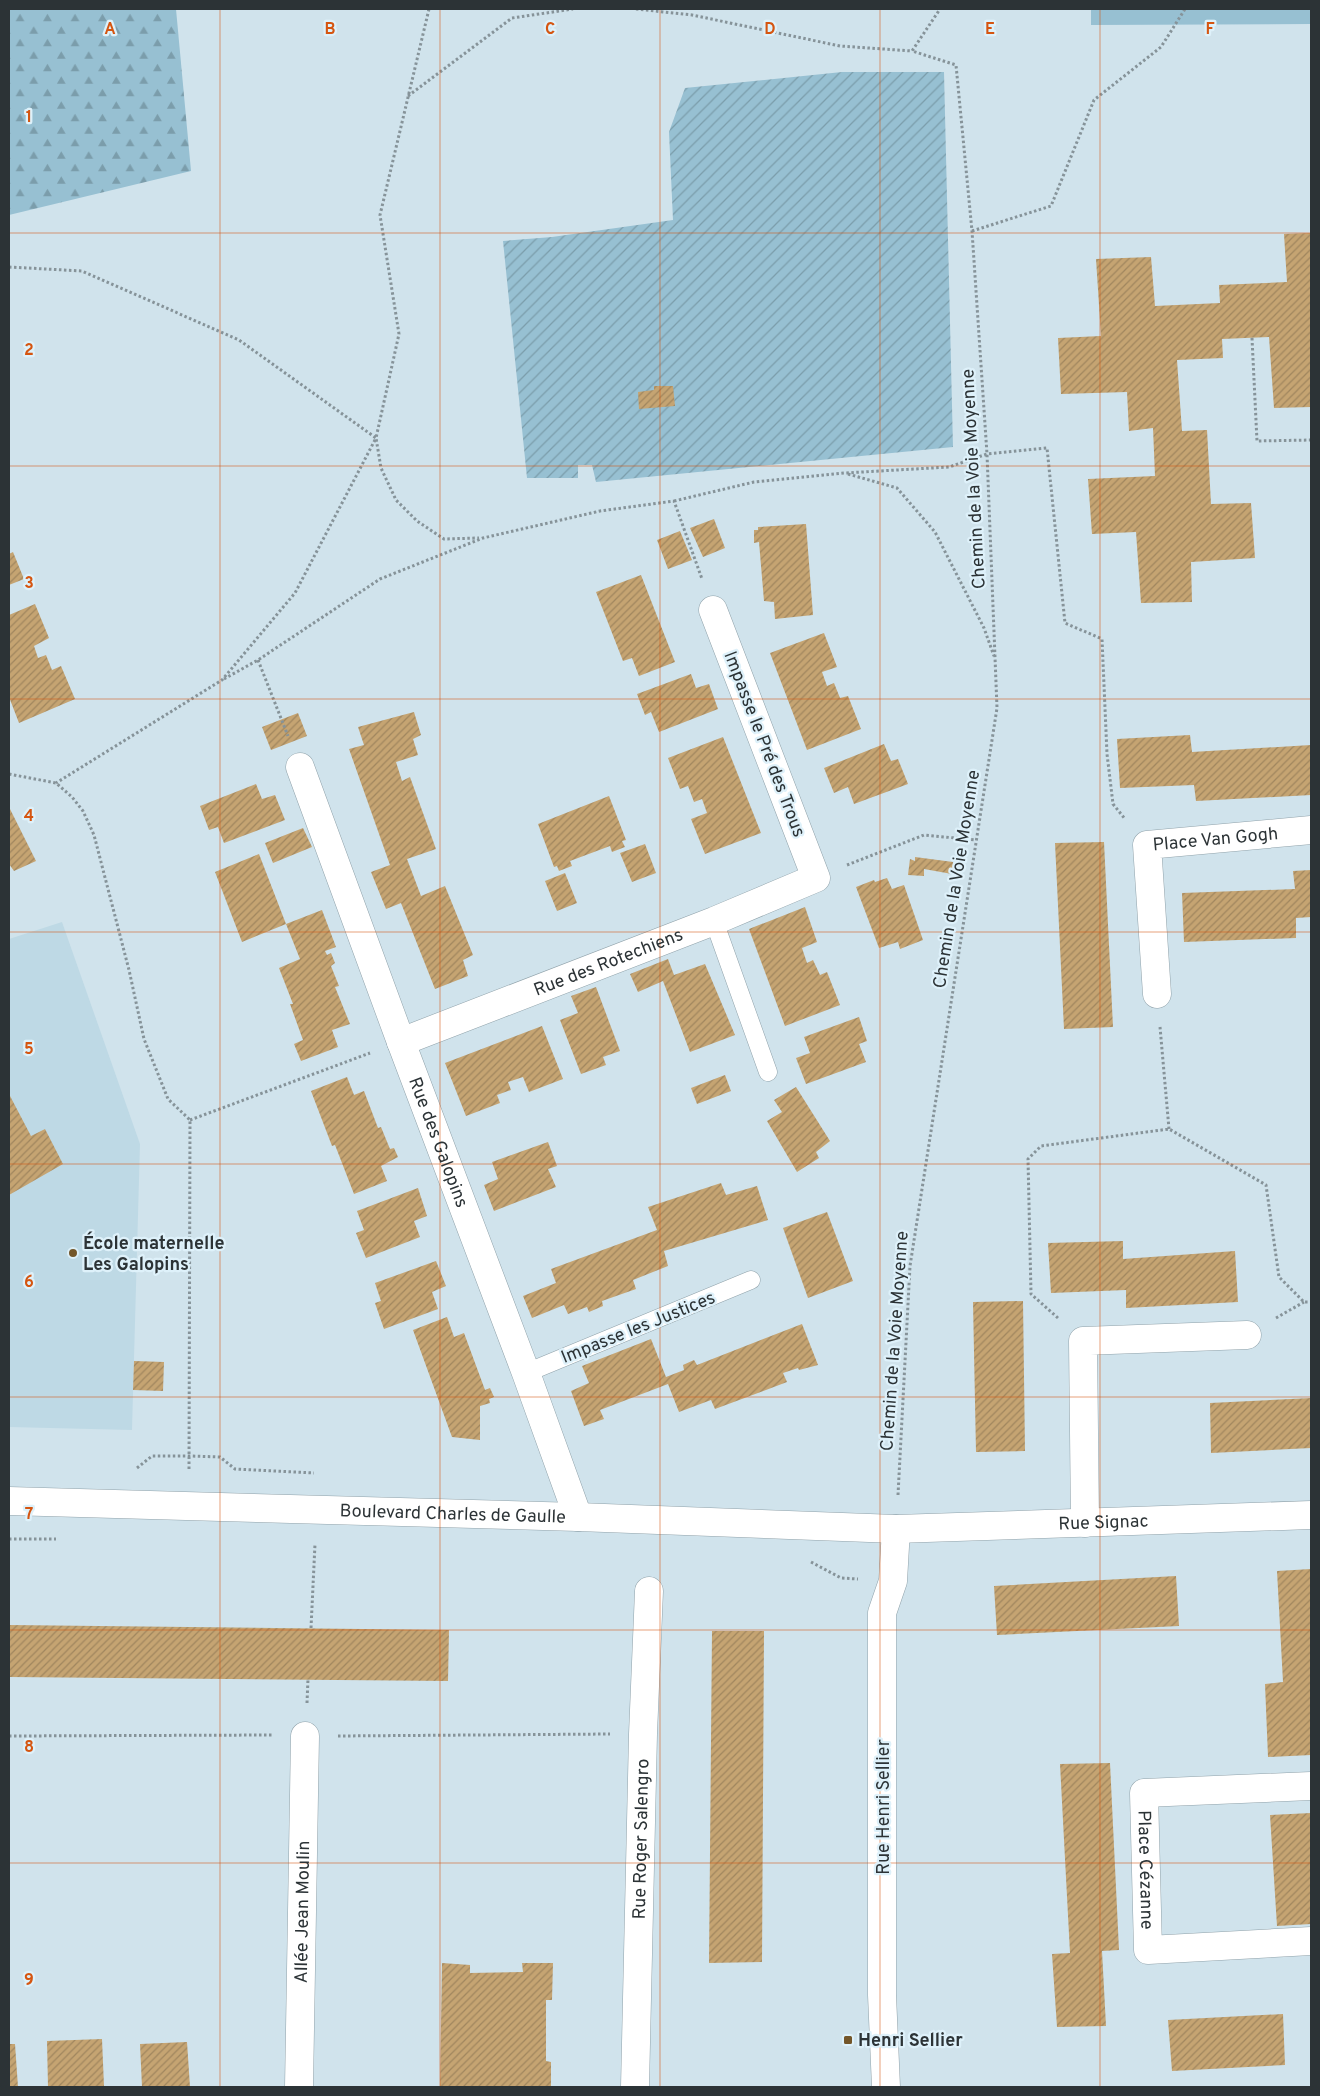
<svg xmlns="http://www.w3.org/2000/svg" width="1320" height="2096" font-family="Overpass,sans-serif">
<style>
.built{fill:#bed9e5}
.green{fill:#97c0d2}
.forest{fill:url(#forest-firs)}
.garden{fill:url(#garden-furrows)}
.building{fill:url(#building-hatch)}
.lines{fill:none;stroke-linecap:round;stroke-linejoin:round}
.lane-casing{stroke:#90a2aa;stroke-width:19}
.street-casing{stroke:#90a2aa;stroke-width:29}
.path{stroke:#869399;stroke-width:3;stroke-dasharray:2.5 2.5;stroke-linecap:butt}
.lane{stroke:#fff;stroke-width:18}
.street{stroke:#fff;stroke-width:28}
.grid{fill:none;stroke:#d55510;stroke-width:1;stroke-opacity:0.55}
.poi-dot{fill:#735629;stroke:#def1fa;stroke-width:2}
.labels{text-anchor:middle;stroke-width:4.5;stroke-linejoin:round;paint-order:stroke}
.street-label{font-size:18px;fill:#2c3336;stroke:#def1fa}
.poi-label{font-size:18px;font-weight:bold;fill:#2c3336;stroke:#def1fa;text-anchor:start}
.grid-label{font-size:16px;text-anchor:middle;font-weight:bold;fill:#d55510;stroke:#def1fa;stroke-width:4.5;stroke-linejoin:round;paint-order:stroke}
</style>
<defs>
<pattern id="forest-firs" width="22" height="20" patternUnits="userSpaceOnUse" patternTransform="scale(1.25)"><rect width="22" height="20" fill="#97c0d2"/><path d="M5 1l3.5 6h-7zM16 11l3.5 6h-7z" fill="#7b9dab"/></pattern>
<pattern id="garden-furrows" width="10" height="10" patternUnits="userSpaceOnUse" patternTransform="scale(1.25)"><rect width="10" height="10" fill="#97c0d2"/><path d="M-1 1l2-2M0 10L10 0M9 11l2-2" fill="none" stroke="#7b9dab"/></pattern>
<pattern id="building-hatch" width="6" height="6" patternUnits="userSpaceOnUse" patternTransform="scale(1.25)"><rect width="6" height="6" fill="#c5a472"/><path d="M-1 1l2-2M0 6l6-6M5 7l2-2" fill="none" stroke="#a0865e"/></pattern>
</defs>
<rect width="100%" height="100%" fill="#d0e3ec"/>
<path class="built" d="M 62,922 L 140,1144 L 132,1430 L 9,1427 L 9,939 Z"/>
<path class="green" d="M 1091,9 L 1311,9 L 1311,24 L 1091,25 Z"/>
<path class="forest" d="M 9,9 L 176,9 L 191,171 L 9,215 Z"/>
<path class="garden" d="M 842,72 L 944,72 L 953,447 L 596,482 L 592,465 L 578,465 L 578,478 L 527,478 L 503,241 L 552,237 L 673,220 L 669,132 L 685,88 Z"/>
<path class="building" d="M 1311,233 L 1311,407 L 1274,408 L 1269,337 L 1222,339 L 1223,358 L 1177,360 L 1182,431 L 1207,430 L 1211,504 L 1251,503 L 1255,558 L 1191,562 L 1192,602 L 1141,603 L 1136,532 L 1092,534 L 1088,479 L 1155,476 L 1153,428 L 1129,431 L 1127,392 L 1061,394 L 1058,338 L 1101,336 L 1096,259 L 1151,257 L 1155,306 L 1220,303 L 1219,285 L 1287,282 L 1284,234 Z
M 654,386 L 673,386 L 675,406 L 639,409 L 638,392 L 654,390 Z
M 714,519 L 725,548 L 703,557 L 690,528 Z
M 806,524 L 813,615 L 775,619 L 774,602 L 764,601 L 759,542 L 754,543 L 754,530 L 758,530 L 758,527 Z
M 680,531 L 692,560 L 668,569 L 657,540 Z
M 13,552 L 24,579 L 9,585 L 9,554 Z
M 641,575 L 675,662 L 639,676 L 632,658 L 623,661 L 596,592 Z
M 35,604 L 49,638 L 34,646 L 38,658 L 46,655 L 52,670 L 61,666 L 75,699 L 19,723 L 9,697 L 9,615 Z
M 824,633 L 837,667 L 822,672 L 827,686 L 834,683 L 840,698 L 848,696 L 861,729 L 807,750 L 770,653 Z
M 691,674 L 696,688 L 709,684 L 718,709 L 659,732 L 651,712 L 645,715 L 637,694 Z
M 414,712 L 421,735 L 413,739 L 418,755 L 396,762 L 402,781 L 410,777 L 436,849 L 407,859 L 421,896 L 445,886 L 473,955 L 463,960 L 468,976 L 435,989 L 401,903 L 386,909 L 371,872 L 390,865 L 349,749 L 364,745 L 358,727 Z
M 298,713 L 307,736 L 271,750 L 262,727 Z
M 1190,735 L 1192,752 L 1311,745 L 1311,795 L 1196,801 L 1194,785 L 1120,788 L 1117,739 Z
M 723,737 L 761,833 L 705,854 L 691,819 L 707,813 L 702,799 L 694,802 L 688,786 L 680,789 L 668,758 Z
M 884,744 L 891,761 L 898,759 L 908,784 L 854,804 L 848,787 L 834,793 L 824,768 Z
M 256,784 L 262,799 L 275,795 L 285,820 L 224,843 L 218,827 L 209,830 L 200,806 Z
M 609,796 L 626,840 L 622,841 L 625,847 L 612,852 L 610,846 L 570,861 L 572,866 L 559,871 L 557,866 L 554,867 L 538,824 Z
M 9,807 L 36,861 L 14,871 L 9,864 Z
M 303,828 L 312,847 L 273,863 L 265,843 Z
M 1104,842 L 1113,1027 L 1064,1029 L 1055,843 Z
M 645,844 L 656,873 L 632,882 L 620,853 Z
M 259,854 L 286,924 L 242,942 L 215,872 Z
M 915,857 L 953,862 L 952,874 L 924,869 L 924,876 L 908,875 L 910,859 L 915,861 Z
M 1311,870 L 1311,917 L 1296,918 L 1296,938 L 1184,942 L 1182,893 L 1295,889 L 1293,871 Z
M 565,873 L 577,903 L 557,911 L 545,881 Z
M 887,878 L 892,889 L 904,885 L 923,940 L 900,949 L 898,942 L 879,948 L 856,887 L 874,880 L 875,882 Z
M 805,907 L 817,942 L 802,948 L 807,963 L 813,960 L 820,975 L 827,972 L 840,1005 L 785,1026 L 749,929 Z
M 322,910 L 336,947 L 325,951 L 327,955 L 331,953 L 335,963 L 331,966 L 339,986 L 335,987 L 350,1024 L 332,1030 L 338,1047 L 301,1061 L 294,1044 L 303,1040 L 290,1004 L 293,1004 L 279,968 L 300,959 L 286,924 Z
M 668,959 L 674,975 L 705,964 L 735,1035 L 690,1052 L 663,981 L 638,992 L 630,974 Z
M 596,987 L 620,1051 L 603,1057 L 606,1065 L 581,1074 L 560,1020 L 578,1013 L 571,996 Z
M 859,1017 L 867,1041 L 859,1044 L 866,1062 L 806,1084 L 796,1058 L 810,1053 L 804,1037 Z
M 542,1026 L 563,1079 L 529,1092 L 523,1077 L 508,1082 L 511,1090 L 497,1095 L 500,1103 L 466,1116 L 445,1063 Z
M 725,1075 L 731,1091 L 697,1104 L 691,1088 Z
M 347,1077 L 354,1095 L 364,1091 L 378,1128 L 381,1127 L 390,1149 L 394,1148 L 398,1157 L 381,1166 L 387,1181 L 354,1194 L 335,1145 L 332,1146 L 311,1091 Z
M 796,1087 L 830,1141 L 816,1152 L 819,1158 L 797,1172 L 767,1121 L 782,1112 L 774,1100 Z
M 9,1094 L 31,1136 L 45,1129 L 63,1164 L 9,1195 Z
M 548,1142 L 557,1166 L 548,1169 L 556,1187 L 494,1211 L 484,1185 L 498,1179 L 492,1162 Z
M 721,1183 L 726,1195 L 757,1186 L 768,1220 L 664,1251 L 668,1266 L 633,1280 L 636,1289 L 602,1301 L 603,1306 L 589,1312 L 587,1307 L 568,1314 L 564,1305 L 532,1318 L 523,1296 L 556,1283 L 551,1269 L 657,1230 L 648,1207 Z
M 418,1188 L 427,1216 L 414,1221 L 420,1237 L 366,1258 L 356,1233 L 364,1230 L 357,1211 Z
M 827,1212 L 853,1281 L 808,1298 L 783,1228 Z
M 1123,1241 L 1123,1259 L 1235,1251 L 1238,1302 L 1126,1308 L 1126,1290 L 1051,1293 L 1048,1243 Z
M 436,1261 L 446,1286 L 432,1292 L 438,1309 L 384,1329 L 375,1303 L 381,1301 L 375,1283 Z
M 1023,1301 L 1025,1451 L 976,1452 L 973,1302 Z
M 447,1317 L 454,1337 L 464,1333 L 485,1390 L 490,1388 L 494,1397 L 489,1399 L 490,1403 L 480,1406 L 480,1440 L 452,1437 L 413,1330 Z
M 802,1324 L 818,1365 L 799,1370 L 798,1368 L 783,1373 L 787,1382 L 715,1409 L 711,1400 L 679,1412 L 668,1384 L 600,1410 L 604,1419 L 584,1426 L 571,1391 L 589,1383 L 582,1366 L 651,1339 L 666,1377 L 684,1370 L 683,1365 L 694,1360 L 697,1365 Z
M 134,1361 L 164,1362 L 163,1391 L 133,1390 Z
M 1311,1398 L 1311,1448 L 1211,1453 L 1210,1403 Z
M 1311,1569 L 1311,1755 L 1268,1757 L 1265,1684 L 1283,1682 L 1277,1571 Z
M 1176,1576 L 1179,1626 L 997,1635 L 994,1586 Z
M 9,1625 L 449,1630 L 448,1681 L 9,1677 Z
M 712,1631 L 764,1631 L 762,1962 L 709,1963 Z
M 1110,1763 L 1119,1950 L 1102,1951 L 1106,2026 L 1057,2027 L 1052,1954 L 1070,1953 L 1060,1764 Z
M 1311,1813 L 1311,1924 L 1277,1926 L 1270,1815 Z
M 442,1963 L 470,1965 L 470,1973 L 523,1972 L 522,1963 L 553,1963 L 552,2000 L 546,2000 L 546,2061 L 551,2062 L 551,2087 L 440,2087 Z
M 1283,2014 L 1285,2065 L 1172,2071 L 1168,2020 Z
M 102,2039 L 104,2086 L 48,2087 L 47,2041 Z
M 187,2042 L 190,2087 L 142,2087 L 140,2044 Z
M 9,2044 L 15,2044 L 18,2087 L 9,2087 Z"/>
<g class="lines">
<g class="lane-casing">
<path id="lane" d="M 714,921 L 768,1072
M 526,1373 L 751,1280"/>
</g>
<g class="street-casing">
<g id="street">
<path id="s1" d="M 300,767 L 401,1042 L 526,1373 L 578,1517"/>
<path id="s2" d="M 1157,994 L 1147,845 L 1311,830"/>
<path id="s3" d="M 401,1042 L 714,921 L 816,878 L 713,610"/>
<path id="s4" d="M 9,1501 L 578,1517 L 896,1529 L 1311,1515"/>
<path d="M 1085,1523 L 1083,1341 L 1247,1335"/>
<path id="s5" d="M 1311,1786 L 1144,1793 L 1148,1950 L 1311,1941"/>
<path id="s6" d="M 299,2087 L 305,1736"/>
<path id="s7" d="M 635,2087 L 643,1734 L 649,1591"/>
<path d="M 886,2087 L 882,1995 L 882,1613 L 893,1581 L 896,1529"/>
</g>
</g>
<path class="path" d="M 429,9 L 380,215 L 399,334 L 376,438 L 381,468 L 396,500 L 417,521 L 444,539 L 479,538
M 636,9 L 692,15 L 840,46 L 912,51
M 408,96 L 512,18 L 573,9
M 972,231 L 1051,206 L 1094,100 L 1161,47 L 1185,9
M 9,267 L 82,271 L 239,340 L 376,438 L 295,593 L 222,680 L 56,783
M 1252,338 L 1257,441 L 1311,440
M 848,474 L 897,488 L 935,532 L 984,628 L 994,656
M 674,501 L 754,482 L 845,473 L 949,467 L 987,454 L 1047,448 L 1065,623 L 1102,639 L 1107,754 L 1113,804 L 1125,819
M 258,660 L 288,736
M 224,679 L 258,660 L 380,579 L 483,538 L 600,511 L 674,501 L 702,579
M 9,774 L 56,783 L 72,797 L 83,811 L 94,835 L 129,970 L 144,1039 L 168,1099 L 190,1120 L 189,1471
M 847,865 L 924,835 L 976,840
M 1160,1027 L 1169,1129
M 190,1120 L 370,1053
M 1058,1318 L 1031,1294 L 1028,1159 L 1041,1146 L 1169,1129 L 1266,1185 L 1279,1277 L 1304,1302 L 1311,1302
M 1276,1318 L 1304,1302
M 137,1468 L 152,1456 L 189,1456 L 220,1457 L 235,1469 L 314,1473
M 898,1495 L 910,1266 L 997,708 L 987,454 L 972,231 L 956,65 L 912,51 L 940,9
M 9,1539 L 56,1539
M 811,1562 L 841,1578 L 858,1579
M 311,1628 L 315,1544
M 307,1703 L 308,1679
M 9,1736 L 272,1735
M 338,1736 L 610,1734"/>
<use href="#lane" class="lane"/>
<use href="#street" class="street"/>
</g>
<path class="grid" d="M 220,9 L 220,2087M 440,9 L 440,2087M 660,9 L 660,2087M 880,9 L 880,2087M 1100,9 L 1100,2087M 9,233 L 1311,233M 9,466 L 1311,466M 9,699 L 1311,699M 9,932 L 1311,932M 9,1164 L 1311,1164M 9,1397 L 1311,1397M 9,1630 L 1311,1630M 9,1863 L 1311,1863"/>
<g class="poi-dot">
<circle cx="73" cy="1253" r="5"/>
<rect x="843" y="2035" width="10" height="10" rx="2.5"/>
</g>
<g class="labels">
<g class="street-label">
<text transform="translate(973 479) rotate(-93)" y="6">Chemin de la Voie Moyenne</text>
<text transform="translate(765 744) rotate(69)" y="6">Impasse le Pré des Trous</text>
<text dy="6" stroke="none"><textPath href="#s2" startOffset="218">Place Van Gogh</textPath></text>
<text transform="translate(956 879) rotate(-81)" y="6">Chemin de la Voie Moyenne</text>
<text dy="6" stroke="none"><textPath href="#s3" startOffset="222">Rue des Rotechiens</textPath></text>
<text dy="6" stroke="none"><textPath href="#s1" startOffset="400">Rue des Galopins</textPath></text>
<text transform="translate(638 1327) rotate(-22)" y="6">Impasse les Justices</text>
<text transform="translate(894 1341) rotate(-86)" y="6">Chemin de la Voie Moyenne</text>
<text dy="6" stroke="none"><textPath href="#s4" startOffset="444">Boulevard Charles de Gaulle</textPath></text>
<text dy="6" stroke="none"><textPath href="#s4" startOffset="1095">Rue Signac</textPath></text>
<text transform="translate(883 1807) rotate(-90)" y="6">Rue Henri Sellier</text>
<text dy="6" stroke="none"><textPath href="#s7" startOffset="248">Rue Roger Salengro</textPath></text>
<text dy="6" stroke="none"><textPath href="#s5" startOffset="244">Place Cézanne</textPath></text>
<text dy="6" stroke="none"><textPath href="#s6" startOffset="175">Allée Jean Moulin</textPath></text>
</g>
<g class="poi-label">
<text x="83" y="1249">École maternelle<tspan x="83" dy="21">Les Galopins</tspan></text>
<text x="858" y="2046">Henri Sellier</text>
</g>
</g>
<g class="grid-label">
<text x="110" y="34">A</text>
<text x="330" y="34">B</text>
<text x="550" y="34">C</text>
<text x="770" y="34">D</text>
<text x="990" y="34">E</text>
<text x="1210" y="34">F</text>
<text x="29" y="122">1</text>
<text x="29" y="355">2</text>
<text x="29" y="588">3</text>
<text x="29" y="821">4</text>
<text x="29" y="1054">5</text>
<text x="29" y="1287">6</text>
<text x="29" y="1519">7</text>
<text x="29" y="1752">8</text>
<text x="29" y="1985">9</text>
</g>
<rect width="1320" height="2096" fill="none" stroke="#2c3336" stroke-width="20"/>
</svg>
